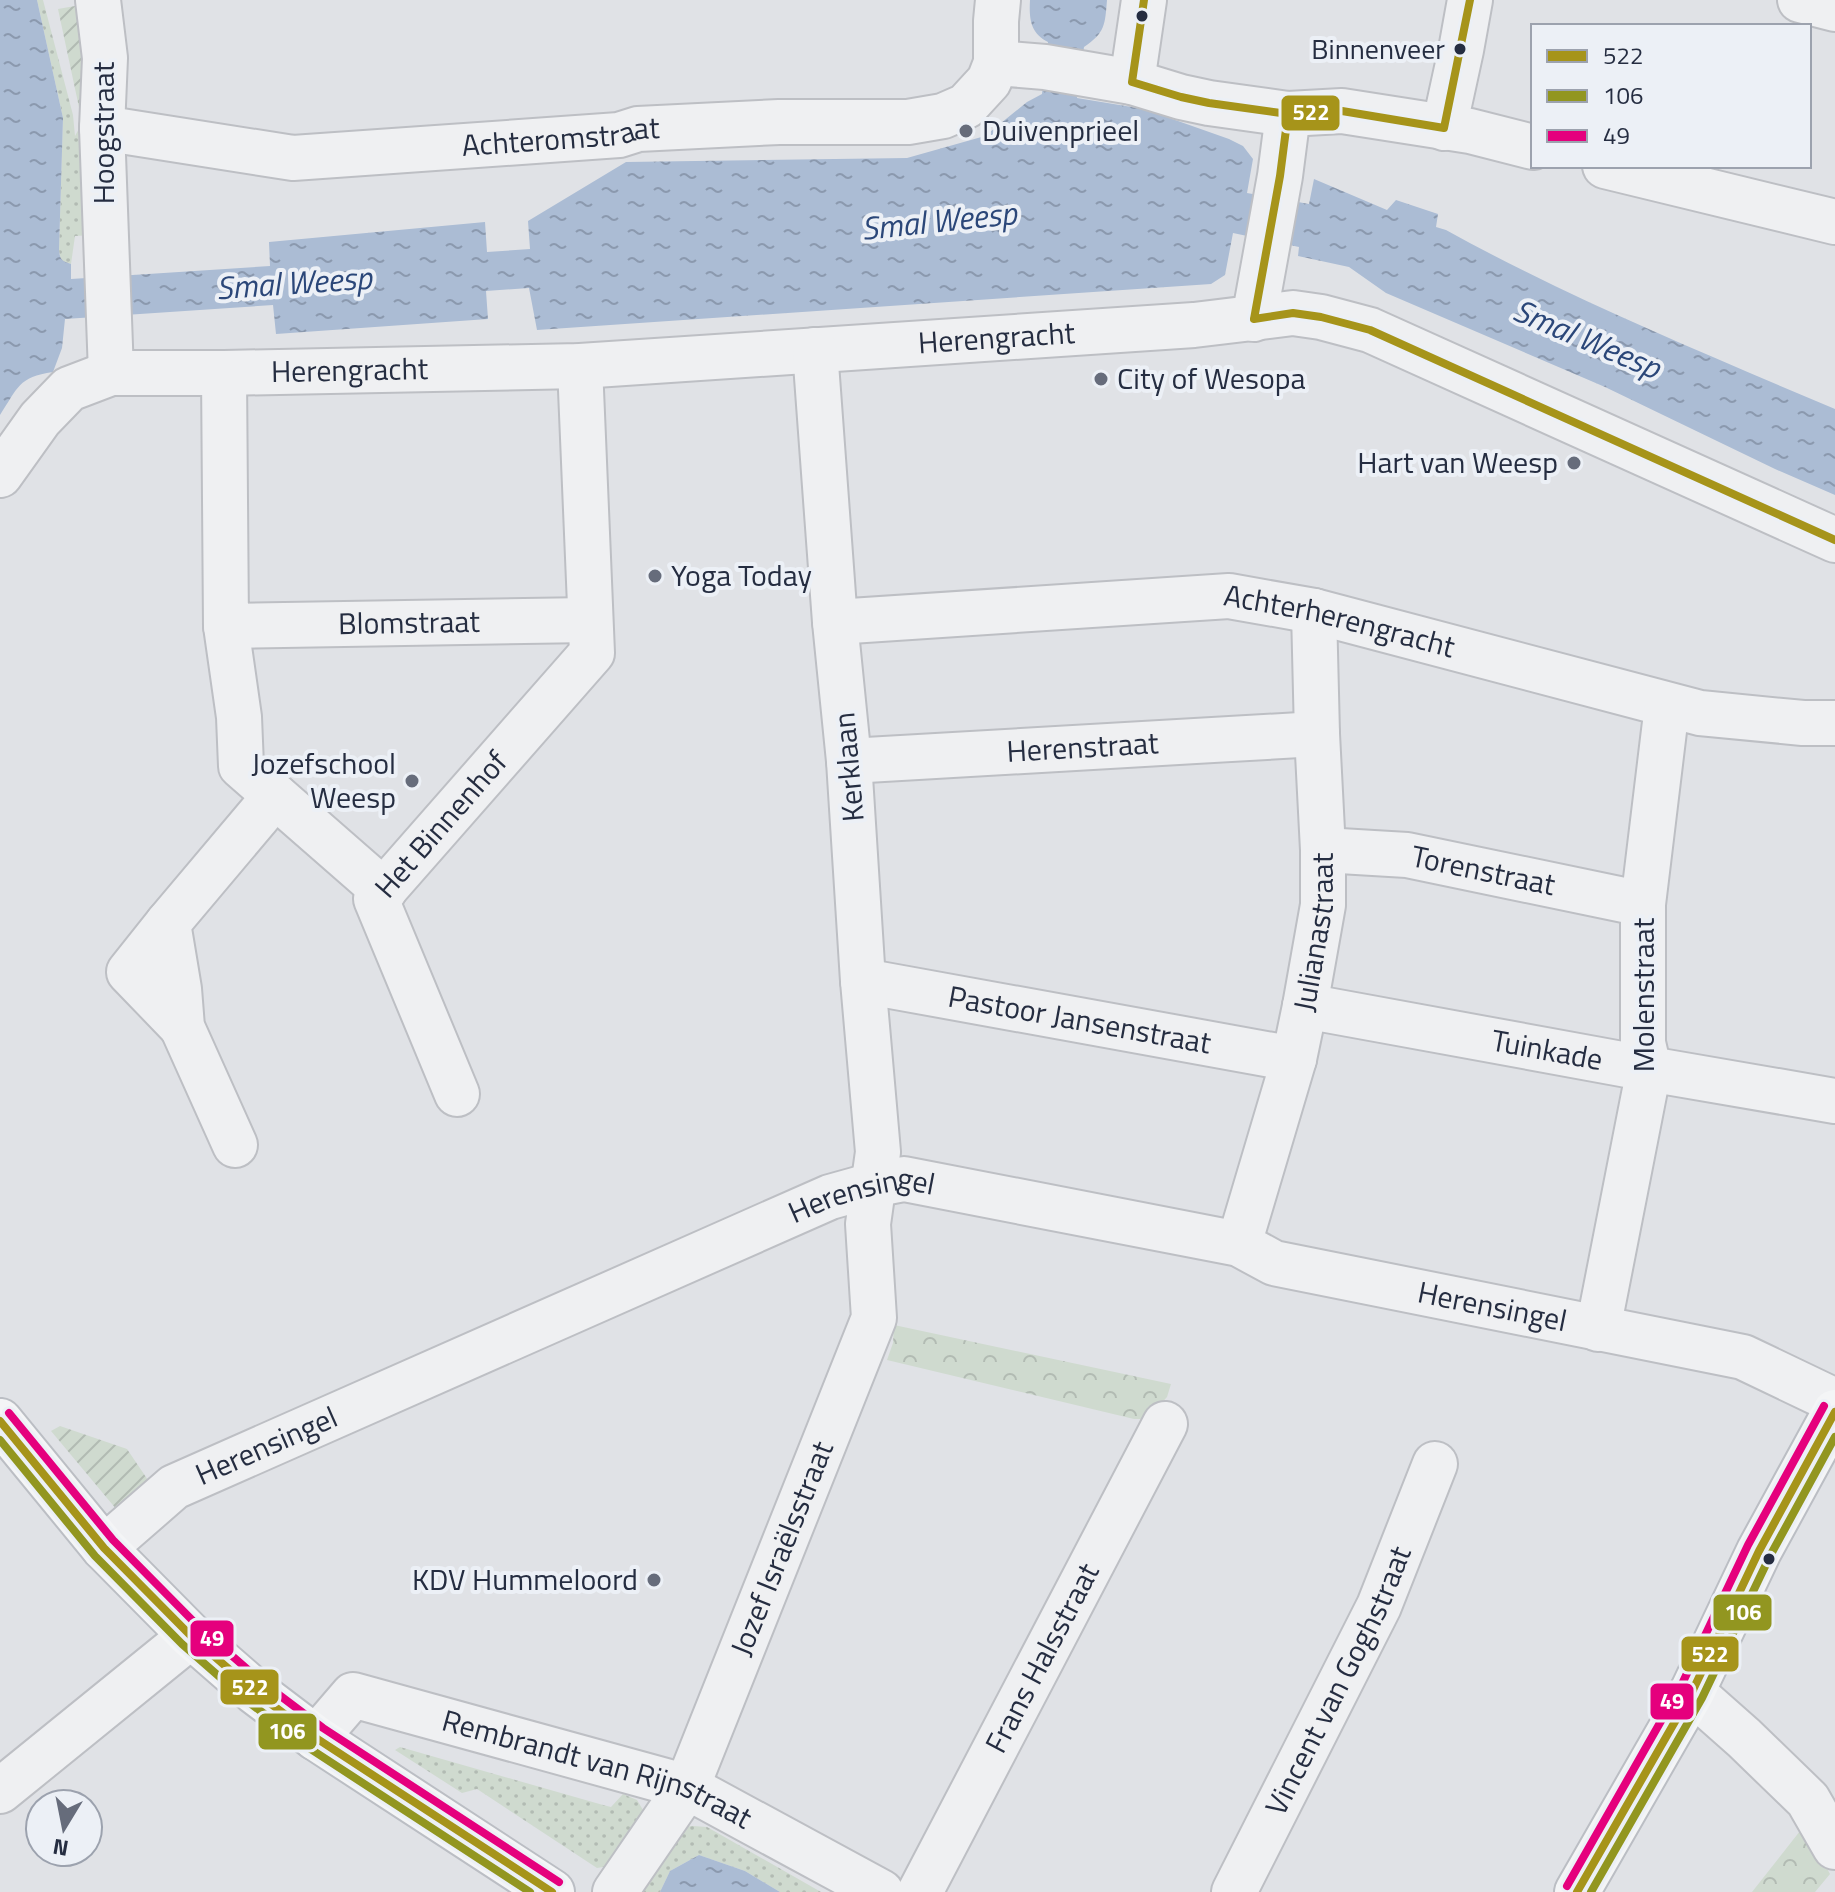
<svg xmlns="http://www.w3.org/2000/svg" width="1835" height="1892" font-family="'Titillium Web',sans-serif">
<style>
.grass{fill:url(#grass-dots)}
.forest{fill:url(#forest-crowns)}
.garden{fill:url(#garden-furrows)}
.water{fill:url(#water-ripples)}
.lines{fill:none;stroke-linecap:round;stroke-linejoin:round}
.minor-casing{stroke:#bdbfc4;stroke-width:48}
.major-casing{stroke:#bbbec4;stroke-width:48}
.minor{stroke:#eff0f2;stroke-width:44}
.major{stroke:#f4f5f6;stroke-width:44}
.bus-1-casing{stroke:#ecf0f6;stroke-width:14}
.bus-2-casing{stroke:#ecf0f6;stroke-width:14}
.bus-3-casing{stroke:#ecf0f6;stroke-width:14}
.bus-1{stroke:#a6941a;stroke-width:8}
.bus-2{stroke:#929620;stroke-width:8}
.bus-3{stroke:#e5007d;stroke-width:8}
.bus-dot{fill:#252d41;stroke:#ecf0f6;stroke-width:3}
.poi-dot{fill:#666c7b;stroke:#ecf0f6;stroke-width:3}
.labels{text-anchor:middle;stroke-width:8;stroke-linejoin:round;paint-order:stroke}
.bus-label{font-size:28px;fill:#252d41;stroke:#ecf0f6;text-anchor:end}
.poi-label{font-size:30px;fill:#252d41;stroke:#ecf0f6;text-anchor:start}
.street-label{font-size:30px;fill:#252d41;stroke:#ecf0f6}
.water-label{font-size:32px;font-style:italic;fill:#2b4779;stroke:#ecf0f6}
.line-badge{stroke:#ecf0f6;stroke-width:3}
.badge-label{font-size:22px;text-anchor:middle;font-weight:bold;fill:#fff}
</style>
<defs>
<pattern id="grass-dots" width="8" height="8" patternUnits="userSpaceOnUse" patternTransform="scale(2)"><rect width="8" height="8" fill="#cfdacf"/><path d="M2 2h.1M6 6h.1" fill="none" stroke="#b2bbb3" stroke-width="1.8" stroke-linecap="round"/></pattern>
<pattern id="forest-crowns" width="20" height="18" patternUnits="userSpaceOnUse" patternTransform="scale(2)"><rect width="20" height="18" fill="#cfdacf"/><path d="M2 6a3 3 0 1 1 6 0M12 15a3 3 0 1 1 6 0" fill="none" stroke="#b2bbb3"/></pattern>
<pattern id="garden-furrows" width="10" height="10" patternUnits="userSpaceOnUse" patternTransform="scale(2)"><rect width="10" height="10" fill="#cfdacf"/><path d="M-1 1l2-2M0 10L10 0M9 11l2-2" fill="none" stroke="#b2bbb3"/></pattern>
<pattern id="water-ripples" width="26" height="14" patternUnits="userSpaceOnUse" patternTransform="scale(2)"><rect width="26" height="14" fill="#abbcd4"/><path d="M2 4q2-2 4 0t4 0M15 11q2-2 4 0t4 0" fill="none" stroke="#8b99ae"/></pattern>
</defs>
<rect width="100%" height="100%" fill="#e0e2e6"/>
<path class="grass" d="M 37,0 L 43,0 L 73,115 L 75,136 L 81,125 L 93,235 L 75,236 L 71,264 C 62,261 60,260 59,250 L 63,118 Z
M 400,1747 L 603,1805 L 611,1807 L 623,1794 L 637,1800 L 646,1815 L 609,1866 L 597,1868 L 477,1789 L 462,1793 L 395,1750 Z
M 693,1826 L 707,1827 L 821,1892 L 780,1892 L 745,1871 L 699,1855 L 670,1871 L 660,1892 L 640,1892 L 681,1827 Z"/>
<path class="forest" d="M 894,1325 L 1171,1384 L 1167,1397 L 1147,1419 L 1134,1419 L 887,1360 L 893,1343 Z
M 1800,1831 L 1823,1861 L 1830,1874 L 1815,1892 L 1752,1892 Z"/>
<path class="garden" d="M 86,4 L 87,111 L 80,112 L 58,9 Z
M 60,1426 L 127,1449 L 150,1483 L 117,1510 L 51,1431 Z"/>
<path class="water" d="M 0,0 L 37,0 L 63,118 L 59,250 C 60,260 62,261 71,264 L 71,279 L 270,266 L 269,242 L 485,222 L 487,252 L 530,249 L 528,221 L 626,162 L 907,158 L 985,136 L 1027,102 L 1042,94 L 1048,42 C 1030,33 1029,18 1030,0 L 1107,0 C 1105,25 1105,33 1084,47 L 1077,98 L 1144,109 L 1229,139 L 1243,146 L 1253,159 L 1247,193 L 1309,204 L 1314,179 L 1387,210 L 1396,200 L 1438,214 L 1436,227 L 1446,230 C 1571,299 1703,353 1835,409 L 1835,495 L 1775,469 L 1605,387 L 1386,293 L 1349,267 L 1298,256 L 1299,247 L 1233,233 L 1225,275 L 1211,284 L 537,330 L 529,288 L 486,291 L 488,319 L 276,334 L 273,305 L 65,319 L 62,348 L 53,372 C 18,377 18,388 0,415 Z
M 699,1855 L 745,1871 L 780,1892 L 660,1892 L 670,1871 Z"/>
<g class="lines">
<g class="minor-casing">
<g id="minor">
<path d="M 98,0 L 105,58 L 102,128 L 111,373"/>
<path d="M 1800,0 L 1835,9"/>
<path d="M 996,63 L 1045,67 L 1132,82 L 1181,97 L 1209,103 L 1288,114 L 1342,111 L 1470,131 L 1533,147"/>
<path d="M 1132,82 L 1144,0"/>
<path id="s1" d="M 102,128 L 293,158 L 619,135 L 638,129 L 779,122 L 908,122 L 943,116 L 966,106 L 989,81 L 996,63 L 996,21 L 998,0"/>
<path d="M 1444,128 L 1461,50 L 1470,0"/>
<path d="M 1605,166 L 1835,222"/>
<path d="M 1254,319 L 1280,176 L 1288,114"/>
<path id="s2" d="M 224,373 L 226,626 L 590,620"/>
<path id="s3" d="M 0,475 L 40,419 L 69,389 L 111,373 L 224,373 L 580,366 L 1194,325 L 1293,313 L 1321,317 L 1370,330 L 1835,540"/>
<path id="s4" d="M 835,622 L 1229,596 L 1314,611 L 1700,713 L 1803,723 L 1835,723"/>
<path d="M 226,626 L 239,717 L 241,766 L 384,891"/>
<path id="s5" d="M 849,761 L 1317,734"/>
<path id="s6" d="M 1323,850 L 1407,855 L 1643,904"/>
<path d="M 168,923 L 129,972 L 182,1027"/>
<path id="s7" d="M 863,981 L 1294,1059"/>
<path id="s8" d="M 1305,1006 L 1649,1069 L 1835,1101"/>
<path id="s9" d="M 457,1094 L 376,899 L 592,653 L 580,366"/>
<path d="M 235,1145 L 182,1027 L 179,989 L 168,923 L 275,796"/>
<path id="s10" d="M 1239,1244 L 1294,1059 L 1305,1006 L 1323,905 L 1323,850 L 1317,734 L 1314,611"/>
<path d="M 1598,1329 L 1649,1069 L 1643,1043 L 1643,904 L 1667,706"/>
<path id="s11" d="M 104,1548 L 174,1487 L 830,1197 L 873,1185 L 904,1179 L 1239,1244 L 1274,1263 L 1743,1357 L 1835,1401"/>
<path d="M 1692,1692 L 1744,1738 L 1808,1800 L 1835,1847"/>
<path id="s12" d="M 316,1738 L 353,1695 L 687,1787 L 881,1892"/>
<path d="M 0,1791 L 191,1636"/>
<path id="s13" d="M 615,1892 L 687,1787 L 874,1318 L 868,1224 L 878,1152 L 863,981 L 849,761 L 835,622 L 815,350"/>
<path id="s14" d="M 920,1892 L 1165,1424"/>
<path id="s15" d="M 1234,1892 L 1379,1606 L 1435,1464"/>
</g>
</g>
<g class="major-casing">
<path id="major" d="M 0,1421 L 104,1548 L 191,1636 L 254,1691 L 316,1738 L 552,1892
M 1577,1892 L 1692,1692 L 1759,1551 L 1835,1412"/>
</g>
<use href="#minor" class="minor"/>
<use href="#major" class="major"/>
<g class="bus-1-casing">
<path id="bus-1" d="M 1144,0 L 1132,82 L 1181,97 L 1209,103 L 1288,114 L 1342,111 L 1444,128 L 1470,0
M 1254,319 L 1293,313 L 1321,317 L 1370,330 L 1835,540
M 1254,319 L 1280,176 L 1288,114
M 0,1421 L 104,1548 L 191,1636 L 254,1691 L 316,1738 L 552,1892
M 1577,1892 L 1692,1692 L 1759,1551 L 1835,1412"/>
</g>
<g class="bus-2-casing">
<path id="bus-2" d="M 0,1440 L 95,1556 L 182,1644 L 246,1700 L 309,1748 L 530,1892
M 1591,1892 L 1702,1698 L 1770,1556 L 1835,1437"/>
</g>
<g class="bus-3-casing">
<path id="bus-3" d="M 9,1413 L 113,1540 L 199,1627 L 262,1682 L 323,1728 L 559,1882
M 1567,1886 L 1681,1686 L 1748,1545 L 1824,1406"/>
</g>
<use href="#bus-1" class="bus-1"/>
<use href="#bus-2" class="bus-2"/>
<use href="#bus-3" class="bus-3"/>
</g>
<g class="bus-dot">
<circle cx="1142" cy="16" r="7"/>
<circle cx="1460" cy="49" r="7"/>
<circle cx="1769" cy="1559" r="7"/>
</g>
<g class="poi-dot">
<circle cx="966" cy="131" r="8"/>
<circle cx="1101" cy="379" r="8"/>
<circle cx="1574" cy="463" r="8"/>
<circle cx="655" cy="576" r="8"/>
<circle cx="412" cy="781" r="8"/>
<circle cx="654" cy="1580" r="8"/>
</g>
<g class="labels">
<g class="bus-label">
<text x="1445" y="59">Binnenveer</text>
</g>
<g class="poi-label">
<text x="982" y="141">Duivenprieel</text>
<text x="1117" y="389">City of Wesopa</text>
<text x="1558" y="473" text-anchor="end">Hart van Weesp</text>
<text x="671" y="586">Yoga Today</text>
<text x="396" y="774" text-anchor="end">Jozefschool<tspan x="396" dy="34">Weesp</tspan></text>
<text x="638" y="1590" text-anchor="end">KDV Hummeloord</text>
</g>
<g class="street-label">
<text transform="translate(104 133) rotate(-90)" y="10">Hoogstraat</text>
<text dy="10" stroke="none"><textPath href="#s1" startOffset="462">Achteromstraat</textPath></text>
<text dy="10" stroke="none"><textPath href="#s3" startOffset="1042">Herengracht</textPath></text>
<text dy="10" stroke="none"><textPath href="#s3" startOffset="394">Herengracht</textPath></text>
<text dy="10" stroke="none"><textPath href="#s2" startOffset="436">Blomstraat</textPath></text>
<text dy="10" stroke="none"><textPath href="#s4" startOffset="508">Achterherengracht</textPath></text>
<text dy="10" stroke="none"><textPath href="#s5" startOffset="234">Herenstraat</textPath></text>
<text transform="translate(849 767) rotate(-95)" y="10">Kerklaan</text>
<text dy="10" stroke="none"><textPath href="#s9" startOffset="310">Het Binnenhof</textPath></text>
<text dy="10" stroke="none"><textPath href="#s6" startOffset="162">Torenstraat</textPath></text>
<text dy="10" stroke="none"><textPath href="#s10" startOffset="322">Julianastraat</textPath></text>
<text transform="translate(1644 995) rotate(-90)" y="10">Molenstraat</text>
<text dy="10" stroke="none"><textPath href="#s7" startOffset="220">Pastoor Jansenstraat</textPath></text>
<text dy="10" stroke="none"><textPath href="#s8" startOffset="246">Tuinkade</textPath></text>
<text dy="10" stroke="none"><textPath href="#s11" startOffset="842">Herensingel</textPath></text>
<text dy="10" stroke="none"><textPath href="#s11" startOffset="1490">Herensingel</textPath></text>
<text dy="10" stroke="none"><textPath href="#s11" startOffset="194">Herensingel</textPath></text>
<text dy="10" stroke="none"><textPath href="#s13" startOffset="384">Jozef Israëlsstraat</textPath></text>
<text dy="10" stroke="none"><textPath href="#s14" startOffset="264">Frans Halsstraat</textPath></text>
<text dy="10" stroke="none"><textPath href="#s15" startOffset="236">Vincent van Goghstraat</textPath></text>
<text dy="10" stroke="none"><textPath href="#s12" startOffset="312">Rembrandt van Rijnstraat</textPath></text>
</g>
<g class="water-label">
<text transform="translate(939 221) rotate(-6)" y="11">Smal Weesp</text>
<text transform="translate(294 283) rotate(-4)" y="11">Smal Weesp</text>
<text transform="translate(1587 339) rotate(23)" y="11">Smal Weesp</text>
</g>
</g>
<g class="line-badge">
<rect x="1280" y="94" width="61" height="38" rx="8" fill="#a6941a"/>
<rect x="1712" y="1593" width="61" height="39" rx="8" fill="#929620"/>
<rect x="189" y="1619" width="46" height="39" rx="8" fill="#e5007d"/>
<rect x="1680" y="1635" width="60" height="38" rx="8" fill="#a6941a"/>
<rect x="219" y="1668" width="61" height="38" rx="8" fill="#a6941a"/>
<rect x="1649" y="1682" width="46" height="39" rx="8" fill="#e5007d"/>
<rect x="257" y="1712" width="61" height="39" rx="8" fill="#929620"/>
</g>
<g class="badge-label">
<text x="1311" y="120">522</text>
<text x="1743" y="1620">106</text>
<text x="212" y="1646">49</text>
<text x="1710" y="1662">522</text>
<text x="250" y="1695">522</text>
<text x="1672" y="1709">49</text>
<text x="287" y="1739">106</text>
</g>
<rect x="1531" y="24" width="280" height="144" fill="#ecf0f6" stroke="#9ca2ae" stroke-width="2"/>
<rect x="1547" y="50" width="40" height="12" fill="#a6941a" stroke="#9ca2ae" stroke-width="2"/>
<text x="1603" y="64" font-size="24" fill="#252d41">522</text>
<rect x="1547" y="90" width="40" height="12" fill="#929620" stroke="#9ca2ae" stroke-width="2"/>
<text x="1603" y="104" font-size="24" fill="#252d41">106</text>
<rect x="1547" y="130" width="40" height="12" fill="#e5007d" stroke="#9ca2ae" stroke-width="2"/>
<text x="1603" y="144" font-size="24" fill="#252d41">49</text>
<g transform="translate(64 1828) rotate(190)"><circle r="38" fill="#ecf0f6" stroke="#9ca2ae" stroke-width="2"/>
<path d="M0-6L14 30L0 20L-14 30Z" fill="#666c7b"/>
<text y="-12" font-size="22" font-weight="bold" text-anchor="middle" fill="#252d41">N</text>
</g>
</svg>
